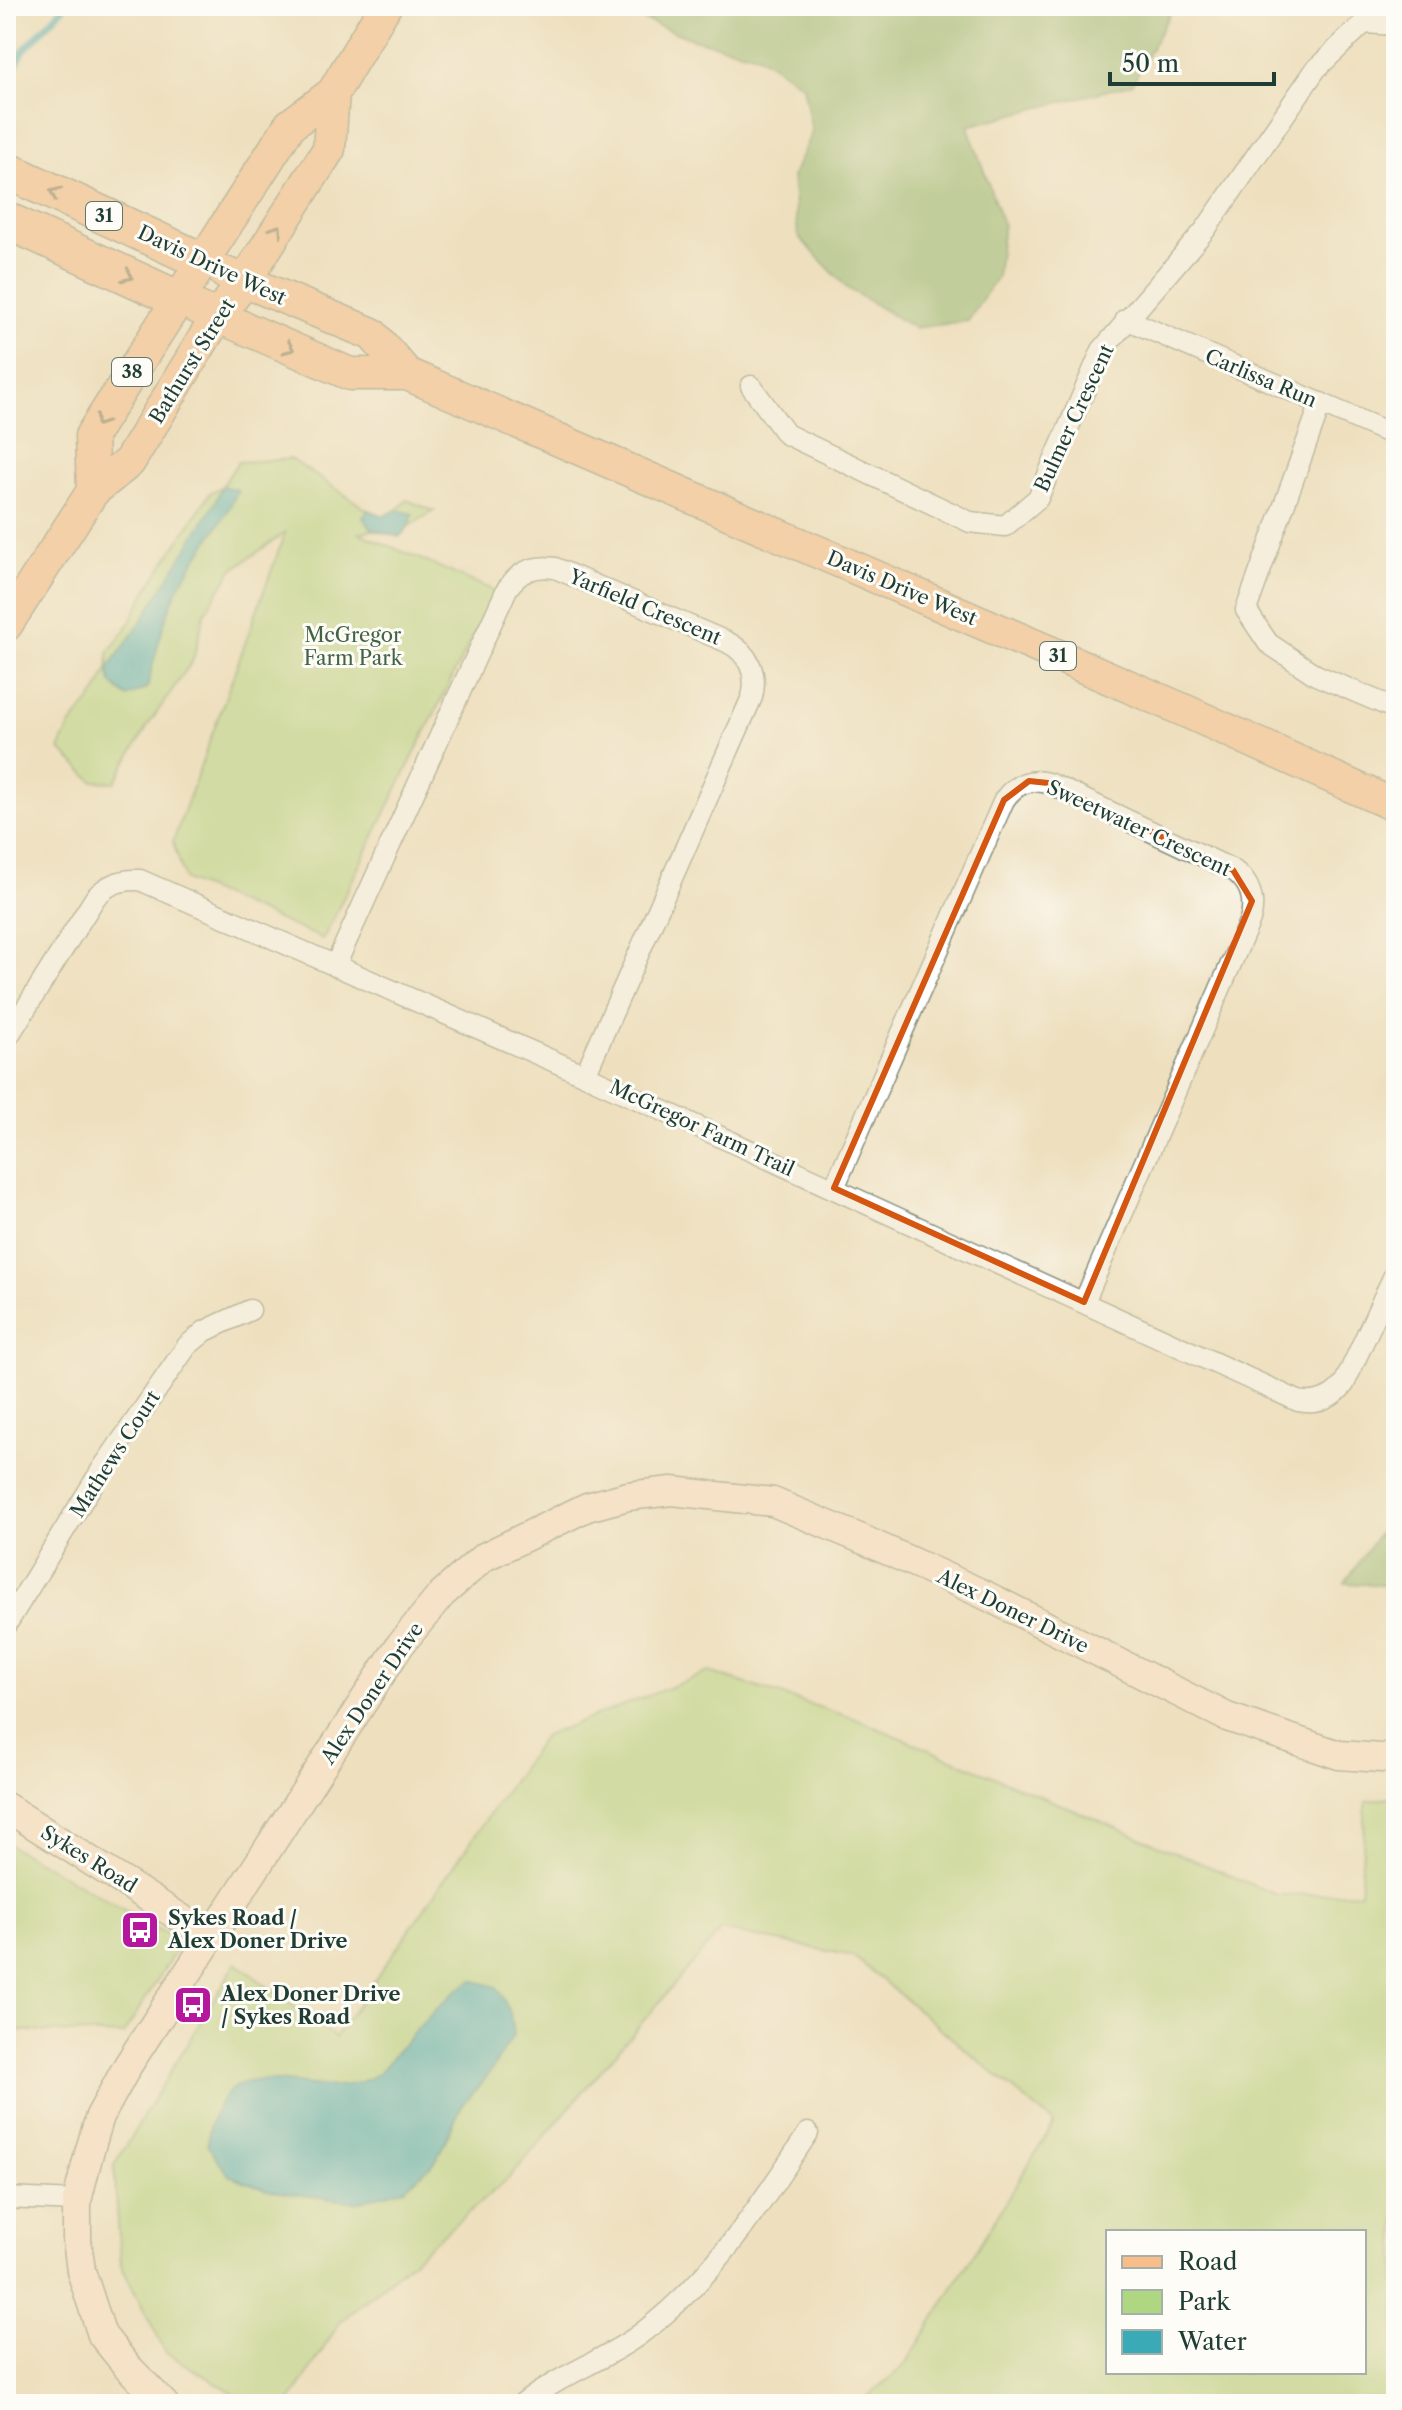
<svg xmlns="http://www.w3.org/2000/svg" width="1402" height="2410" font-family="'Libre Caslon Text',serif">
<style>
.green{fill:#afd680;stroke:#678a5a;stroke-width:2;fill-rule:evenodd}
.forest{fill:#8bb76e;stroke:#557a51;stroke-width:2}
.water{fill:#3aabb6;stroke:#2c7475;stroke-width:2}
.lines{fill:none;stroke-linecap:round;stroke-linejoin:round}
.stream{stroke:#3aabb6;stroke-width:7}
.street-casing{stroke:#868e7a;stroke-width:23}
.secondary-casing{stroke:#868e7a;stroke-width:31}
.primary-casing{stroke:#868e7a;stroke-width:35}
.highway-casing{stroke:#868e7a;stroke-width:39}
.street{stroke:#fff;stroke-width:20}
.secondary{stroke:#fce5d0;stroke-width:28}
.primary{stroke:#f8bd89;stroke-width:32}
.highway{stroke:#f8bd89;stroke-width:36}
.oneway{stroke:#81775a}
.marked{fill:none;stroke:#d45610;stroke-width:6;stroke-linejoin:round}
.labels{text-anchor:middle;stroke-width:6;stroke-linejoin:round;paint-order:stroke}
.shield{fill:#fdfcf7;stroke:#62766e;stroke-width:2}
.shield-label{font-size:18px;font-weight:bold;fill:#1f3d34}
.street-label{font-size:20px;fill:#1f3d34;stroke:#fdfcf7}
.park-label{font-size:20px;fill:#436347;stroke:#fdfcf7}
.poi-label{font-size:20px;font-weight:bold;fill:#1f3d34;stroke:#fdfcf7;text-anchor:start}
</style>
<rect width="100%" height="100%" fill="#fdfcf7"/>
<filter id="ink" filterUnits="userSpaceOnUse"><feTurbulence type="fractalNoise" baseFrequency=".0125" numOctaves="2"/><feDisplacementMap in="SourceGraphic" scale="16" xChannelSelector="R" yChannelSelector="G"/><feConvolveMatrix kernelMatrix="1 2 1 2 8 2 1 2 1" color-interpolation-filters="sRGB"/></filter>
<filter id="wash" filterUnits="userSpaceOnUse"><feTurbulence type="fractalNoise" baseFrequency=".006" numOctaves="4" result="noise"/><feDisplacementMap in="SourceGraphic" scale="32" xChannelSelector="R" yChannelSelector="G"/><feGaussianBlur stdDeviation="1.8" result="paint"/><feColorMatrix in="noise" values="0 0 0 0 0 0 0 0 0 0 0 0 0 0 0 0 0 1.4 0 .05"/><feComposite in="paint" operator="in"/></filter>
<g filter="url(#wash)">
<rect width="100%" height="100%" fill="#eee0bf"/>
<path class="green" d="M 291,459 L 368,510 L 384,516 L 397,510 L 407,500 L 434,511 L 409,526 L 399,537 L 372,530 L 359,533 L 495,591 L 323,939 L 185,880 L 173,842 L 285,533 L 232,570 L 205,612 L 193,660 L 149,724 L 115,782 L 93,781 L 59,749 L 71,724 L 96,694 L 108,669 L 108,653 L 126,629 L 148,588 L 210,493 L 222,486 L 238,462 Z
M 709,1672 L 856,1719 L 1277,1895 L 1360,1893 L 1366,1801 L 1396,1796 L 1396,2404 L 860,2404 L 906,2364 L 1054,2123 L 853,1956 L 721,1930 L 510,2177 L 340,2322 L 289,2404 L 253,2404 L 166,2353 L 121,2265 L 114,2165 L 236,1963 L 335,2037 L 544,1736 ZM 1108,2232 L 1364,2232 L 1364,2372 L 1108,2372 Z
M 6,1843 L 181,1942 L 123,2035 L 6,2030 Z"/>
<path class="forest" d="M 609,6 L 1174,6 L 1132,84 L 968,126 L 1003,225 L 997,277 L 968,321 L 914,328 L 847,288 L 798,236 L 792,177 L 812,132 L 803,86 L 758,55 L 692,39 Z
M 1396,1508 L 1396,1586 L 1345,1583 Z"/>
<path class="water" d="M 222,486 L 238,490 C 223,525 197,553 179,587 C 163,619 156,653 147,688 L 127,697 L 111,683 L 108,669 L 143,619 L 214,505 Z
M 368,510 L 384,516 L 397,510 L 413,514 L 409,526 L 399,537 L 372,529 L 363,518 Z
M 472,1980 L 497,1987 L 510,2012 L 513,2036 L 489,2074 L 461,2107 L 436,2161 L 404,2189 L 356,2202 L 271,2191 L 230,2176 L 207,2145 C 222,2026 313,2116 377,2074 C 384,2069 391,2058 397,2051 C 421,2026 442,1998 472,1980 Z"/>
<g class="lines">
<path class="stream" d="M 6,87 L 23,51 L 65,6"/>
</g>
</g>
<g filter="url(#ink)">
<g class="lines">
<g class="street-casing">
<path id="street" d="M 1126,319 L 1396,436
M 751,386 L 786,434 L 970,522 L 1005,526 L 1038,498 L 1102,350 L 1205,230 L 1316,69 L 1364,23 L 1396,25
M 1321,403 L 1246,610 L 1268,643 L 1316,675 L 1396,709
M 335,966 L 507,589 C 519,571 534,565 555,568 L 727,642 C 749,653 758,674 752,697 L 585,1075
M 6,1040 L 95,898 C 107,884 121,879 140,880 L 585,1075 L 1298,1401 C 1317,1405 1332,1399 1344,1384 L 1396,1271
M 834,1188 L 1004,800 C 1016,782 1034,777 1053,785 L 1233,870 C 1250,882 1256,900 1250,920 L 1084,1302
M 6,1625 L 102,1469 L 187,1346 L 205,1331 L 250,1310
M 6,2198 L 77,2201
M 523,2404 C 558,2376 603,2361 639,2335 C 712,2281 759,2207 808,2133"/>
</g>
<g class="secondary-casing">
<path id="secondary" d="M 6,1807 L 212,1938
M 164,2404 L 127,2366 L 102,2335 L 81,2271 L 77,2240 L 77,2201 L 89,2153 L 100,2116 L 128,2065 L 400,1645 L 442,1594 L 484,1557 L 587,1507 L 628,1496 L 672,1491 L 773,1502 L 864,1540 L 983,1594 L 1227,1717 L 1339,1755 L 1396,1759"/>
</g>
<g class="primary-casing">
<path id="primary" d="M 225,273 L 372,334 L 407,374
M 178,299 L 350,374 L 407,374 L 1181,709 L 1396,806
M 93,491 L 91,436 L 290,125 L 333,93 L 385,6
M 6,625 L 93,491 L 129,462 L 217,317 L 244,282 L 329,149 L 333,93"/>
</g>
<g class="highway-casing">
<path id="highway" d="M 6,170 L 202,261
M 6,220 L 178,299"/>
</g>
<use href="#street" class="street"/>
<use href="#secondary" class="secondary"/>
<use href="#primary" class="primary"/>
<use href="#highway" class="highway"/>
</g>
<defs><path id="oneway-chevron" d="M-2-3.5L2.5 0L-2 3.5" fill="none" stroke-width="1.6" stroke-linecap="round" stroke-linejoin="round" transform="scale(2)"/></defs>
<g class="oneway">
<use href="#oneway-chevron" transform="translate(55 193) rotate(-155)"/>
<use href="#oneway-chevron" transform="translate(277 230) rotate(-57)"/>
<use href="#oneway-chevron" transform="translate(128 276) rotate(25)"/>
<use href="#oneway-chevron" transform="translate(289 348) rotate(23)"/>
<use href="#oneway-chevron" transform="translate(100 421) rotate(123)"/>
</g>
</g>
<path d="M0 0H1402V2410H0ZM 1029,781 L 1048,783 L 1233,870 L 1252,901 L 1084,1302 L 834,1188 L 1004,800 Z" fill="#eee0bf" fill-opacity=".55" fill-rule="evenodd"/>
<path class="marked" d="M 1029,781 L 1048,783 L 1233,870 L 1252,901 L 1084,1302 L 834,1188 L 1004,800 Z"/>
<defs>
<g id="bus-square" transform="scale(2)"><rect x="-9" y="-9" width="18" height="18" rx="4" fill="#b5179e" stroke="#fdfcf7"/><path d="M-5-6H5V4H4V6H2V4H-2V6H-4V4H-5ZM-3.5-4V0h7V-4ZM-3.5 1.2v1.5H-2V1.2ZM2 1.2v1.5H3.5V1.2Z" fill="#fff"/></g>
</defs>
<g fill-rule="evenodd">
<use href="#bus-square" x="140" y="1930"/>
<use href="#bus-square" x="193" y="2005"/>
</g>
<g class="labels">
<g class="shield">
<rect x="86" y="202" width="36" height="28" rx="6"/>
<rect x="112" y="358" width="40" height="28" rx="6"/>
<rect x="1040" y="642" width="36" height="28" rx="6"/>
</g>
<g class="shield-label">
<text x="104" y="222">31</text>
<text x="132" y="378">38</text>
<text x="1058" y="662">31</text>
</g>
<g class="street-label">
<text transform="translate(212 265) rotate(25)" y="7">Davis Drive West</text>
<text transform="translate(192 361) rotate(-58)" y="7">Bathurst Street</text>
<text transform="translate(1261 378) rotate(23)" y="7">Carlissa Run</text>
<text transform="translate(1074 418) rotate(-65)" y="7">Bulmer Crescent</text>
<text transform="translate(902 588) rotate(23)" y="7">Davis Drive West</text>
<text transform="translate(645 607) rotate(23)" y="7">Yarfield Crescent</text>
<text transform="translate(1139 828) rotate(25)" y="7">Sweetwater Crescent</text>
<text transform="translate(702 1128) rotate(25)" y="7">McGregor Farm Trail</text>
<text transform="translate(115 1454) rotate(-57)" y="7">Mathews Court</text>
<text transform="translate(1013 1611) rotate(26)" y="7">Alex Doner Drive</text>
<text transform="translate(372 1693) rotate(-56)" y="7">Alex Doner Drive</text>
<text transform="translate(89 1859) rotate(32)" y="7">Sykes Road</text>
</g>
<g class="park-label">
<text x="353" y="642">McGregor<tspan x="353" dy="23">Farm Park</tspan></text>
</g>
<g class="poi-label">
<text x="168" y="1925">Sykes Road /<tspan x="168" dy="23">Alex Doner Drive</tspan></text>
<text x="221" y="2001">Alex Doner Drive<tspan x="221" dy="23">/ Sykes Road</tspan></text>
</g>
</g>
<rect width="1402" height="2410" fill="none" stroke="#fdfcf7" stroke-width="32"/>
<rect x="1106" y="2230" width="260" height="144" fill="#fdfcf7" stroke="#a4b0a9" stroke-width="2"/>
<rect x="1122" y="2256" width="40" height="12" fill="#f8bd89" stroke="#a4b0a9" stroke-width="2"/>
<text x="1178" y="2270" font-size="24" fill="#1f3d34">Road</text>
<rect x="1122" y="2290" width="40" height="24" fill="#afd680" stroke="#a4b0a9" stroke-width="2"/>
<text x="1178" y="2310" font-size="24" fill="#1f3d34">Park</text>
<rect x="1122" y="2330" width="40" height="24" fill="#3aabb6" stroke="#a4b0a9" stroke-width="2"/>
<text x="1178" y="2350" font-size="24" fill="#1f3d34">Water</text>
<path d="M1110 72v12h164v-12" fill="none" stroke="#1f3d34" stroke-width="4"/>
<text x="1122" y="72" font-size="24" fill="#1f3d34" stroke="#fdfcf7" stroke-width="6" paint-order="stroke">50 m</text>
</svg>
